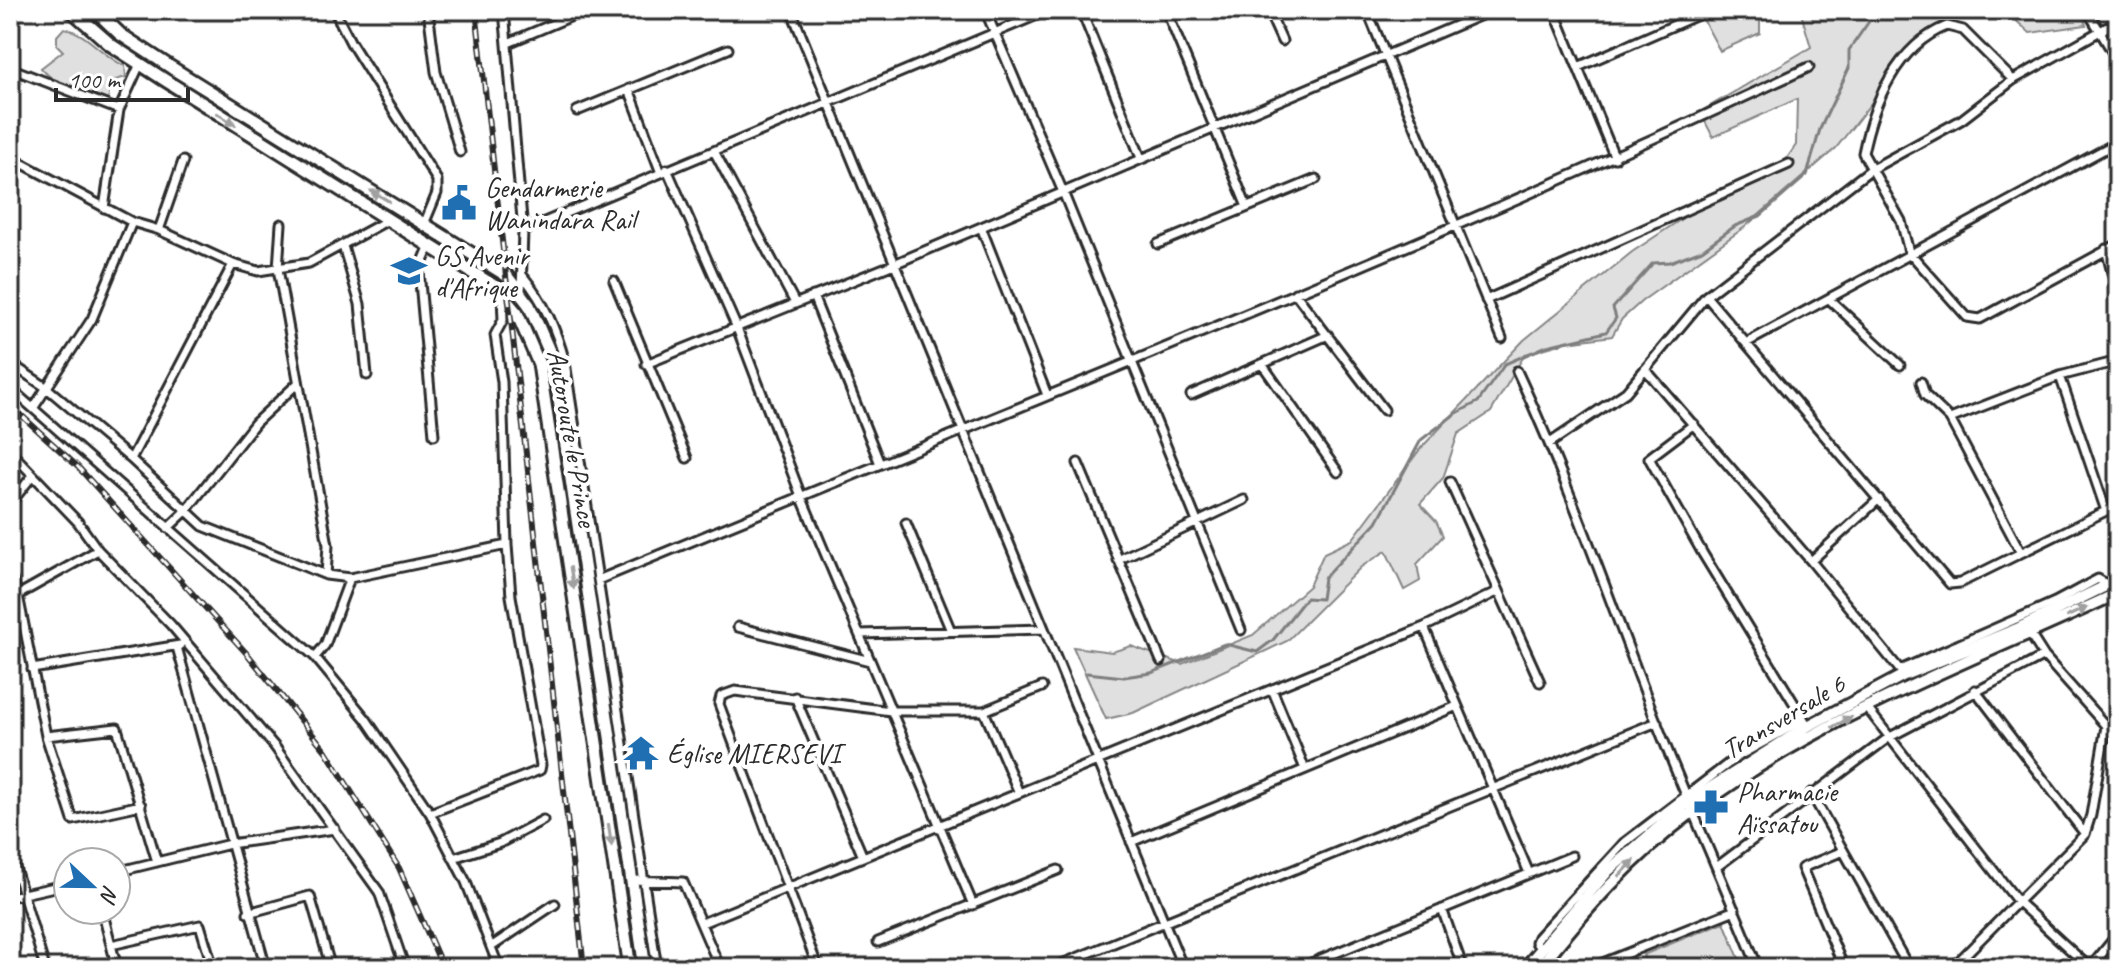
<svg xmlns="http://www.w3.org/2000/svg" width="2128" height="978" font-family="Caveat,sans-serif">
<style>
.green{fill:#e0e0e0;stroke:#868686;stroke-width:2}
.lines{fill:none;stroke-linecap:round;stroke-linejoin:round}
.stream{stroke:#7e7e7e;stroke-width:3}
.street-casing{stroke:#2b2b2b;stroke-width:13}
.secondary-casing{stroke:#2b2b2b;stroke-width:16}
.primary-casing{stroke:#2b2b2b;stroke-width:17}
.street{stroke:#fff;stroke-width:7}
.secondary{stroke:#fff;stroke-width:10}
.primary{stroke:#fff;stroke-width:11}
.rail-casing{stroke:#2b2b2b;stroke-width:6}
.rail{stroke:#fff;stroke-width:3;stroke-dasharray:9;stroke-linecap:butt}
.oneway{fill:#a0a0a0}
.labels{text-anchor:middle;stroke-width:8;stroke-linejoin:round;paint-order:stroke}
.poi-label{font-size:28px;fill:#2b2b2b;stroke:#fff;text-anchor:start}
.street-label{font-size:28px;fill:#2b2b2b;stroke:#fff}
</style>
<rect width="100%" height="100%" fill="#fff"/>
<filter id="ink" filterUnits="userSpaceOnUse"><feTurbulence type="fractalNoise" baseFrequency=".0125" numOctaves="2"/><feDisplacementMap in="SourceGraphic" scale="16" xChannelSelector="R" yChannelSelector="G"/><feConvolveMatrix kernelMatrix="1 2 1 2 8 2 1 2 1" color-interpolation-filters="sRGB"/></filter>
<g filter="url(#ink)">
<path class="green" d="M 1698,10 L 1793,10 L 1760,20 L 1760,33 L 1720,51 Z
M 1800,10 L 1960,10 L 1947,25 L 1907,57 L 1836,148 L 1745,227 L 1642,301 L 1622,319 L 1612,336 L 1567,342 L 1525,354 L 1491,412 L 1458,434 L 1443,478 L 1420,504 L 1436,521 L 1443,536 L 1417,564 L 1420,581 L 1404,590 L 1386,551 L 1361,567 L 1287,641 L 1133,713 L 1106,719 L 1073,647 L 1112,652 L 1131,646 L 1182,664 L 1253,635 L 1309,586 L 1324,553 L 1352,540 L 1421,448 L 1524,340 L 1632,252 L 1695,210 L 1748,185 L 1785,161 L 1796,145 L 1797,99 L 1713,137 L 1700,112 L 1811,47 Z
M 2004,10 L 2080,10 L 2086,25 L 2030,33 Z
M 64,28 C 90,34 101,56 125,66 L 126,77 L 112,81 L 108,101 C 85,99 56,86 41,68 L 63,51 L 57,45 L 57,36 Z
M 1724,922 L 1743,968 L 1648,968 L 1643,955 Z"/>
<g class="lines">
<path class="stream" d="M 1087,673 L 1124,677 L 1151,673 L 1225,644 L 1257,652 L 1273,640 L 1306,598 L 1321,599 L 1324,578 L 1377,522 L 1421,440 L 1455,414 L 1478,402 L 1505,364 L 1547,346 L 1606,332 L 1616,318 L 1613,308 L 1653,263 L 1670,262 L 1702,250 L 1735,226 L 1760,216 L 1807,175 L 1820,129 L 1849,68 L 1849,50 L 1877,10"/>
<g class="street-casing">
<path id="street" d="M 334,10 L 351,43 L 437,180 L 437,193 L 425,222
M 428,10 L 436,72 L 460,152
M 504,10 L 523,231 L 521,291
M 791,10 L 1183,968
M 985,10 L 1063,192 L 1241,630
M 1081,10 L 1141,158
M 1166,10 L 1247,207
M 1268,10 L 1282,41
M 1367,10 L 1502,338
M 1554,10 L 1615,158
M 2087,10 L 2118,61
M 508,43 L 586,10
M 1578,67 L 1709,10
M 10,68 L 119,110
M 2013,80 L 1963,30 L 1947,26 C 1896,46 1873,104 1863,153 L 1901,221 L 1909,252 L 1967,317 L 1980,319 L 2118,244
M 629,89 L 661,173
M 577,111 L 728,49
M 714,151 L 795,303
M 10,157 L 132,222 L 159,230 L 233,264 L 258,271 L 309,263 L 388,220
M 667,169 L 737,328 L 801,496 L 973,905
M 104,208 L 119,110 L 140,64
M 281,224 L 278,269 L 328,545 L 326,575
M 981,227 L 1047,395
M 159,230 L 183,161
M 523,231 L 1049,10
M 1158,244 L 1316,179
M 430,245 L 419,271 L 434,435
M 343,246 L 360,304 L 367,375
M 2106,249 L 2118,297
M 523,276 C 545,303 556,329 565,362 L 657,968
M 614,281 L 687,458
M 1295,293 L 1384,410
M 813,296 L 880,464
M 1706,296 L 1950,584 L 1960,583 L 2118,505
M 1829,299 L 1900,365
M 1486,300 L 1789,164
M 1748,342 L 2118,142
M 10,363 L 47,388 L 131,459 L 203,526 L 326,575 L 350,578 L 507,545 L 502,382 L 495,335 L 503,320 L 502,296
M 646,364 L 894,264 L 1493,10
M 1262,364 L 1338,472
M 1645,369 L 1811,561 L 1904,675
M 1517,371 C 1570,485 1611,604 1656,721 C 1688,804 1725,885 1758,968
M 2060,376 L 2106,511
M 1921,382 L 1925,395 L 1950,419
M 10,388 L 315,657 L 366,719 L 430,813 L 466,882 L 499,968
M 1191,395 L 1328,335
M 34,407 L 92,319 L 132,222
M 1694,424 L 1649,458 L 1703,554 L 1808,726
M 1550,443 L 1626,392 L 1706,296 L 1870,170 L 1961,120 L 2013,80 L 2118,21
M 10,451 L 78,522 L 98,550 L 171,625 L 275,747 L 379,892 L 405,968
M 131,459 L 233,264
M 1078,463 L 1161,661
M 1450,482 L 1540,682
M 10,504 L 33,475
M 906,523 L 951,631
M 168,528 L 185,512 L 255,423 L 297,384
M 98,550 L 18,595 L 46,736 L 73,820 L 141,805
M 2020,551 L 1950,419 L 2060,376 L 2118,361
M 1118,560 L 1244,500
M 1811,561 L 1879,499
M 10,575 L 18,595
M 598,580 C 1003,412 1412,254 1809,67
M 738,627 L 870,661
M 1424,627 L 1529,873
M 859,634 L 1044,629
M 2030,634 L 2044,656 L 2106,726
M 177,647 L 266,968
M 315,657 L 325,645 L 350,578
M 32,669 L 180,645
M 1900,670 L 2055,602 L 2098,579 L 2108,585
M 1272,689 L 1305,769
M 1975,690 L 2085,834
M 795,697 L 863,857
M 1867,708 L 2018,902 L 2090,968
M 984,711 L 1019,793
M 46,736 L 117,728 L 157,862
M 1811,793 L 1909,968
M 430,813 L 540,770 L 541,765 L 511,596 L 507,545
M 1131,842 L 1457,706
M 10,851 L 45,968
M 1843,851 L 1802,868 L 1844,968
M 453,858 L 500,843 L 543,820
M 1718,866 L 1888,738 L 2044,656
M 116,872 L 230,844 L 335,829
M 632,880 L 683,882 L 720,968
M 10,897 L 68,884
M 1442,909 L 1463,968
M 102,910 L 117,968
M 248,913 L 310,896 L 331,968
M 702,923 L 1424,627 L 1499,591
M 878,942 L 1058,870
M 111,945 L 200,925 L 213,968
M 491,947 L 555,904
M 1540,949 L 1536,942 L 1538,937 L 1624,843 L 1737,757 L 1804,720
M 1547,957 L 1555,968
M 818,968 L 719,704 L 721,696 L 735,691 L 891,711 L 984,711 L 1042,687
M 1052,968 L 1657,722
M 1299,968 L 1572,856
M 1590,968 L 1735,910
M 1952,968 L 2085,834 L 2091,815 L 2106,726 L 2118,718
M 2090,968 L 2118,934"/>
</g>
<g class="secondary-casing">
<path id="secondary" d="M 1525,968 L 1608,871 L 1688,802 L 1808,726 L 1904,675 L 2017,629 L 2118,580
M 1539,968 C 1584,911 1633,856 1692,812 C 1819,716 1975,660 2118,593"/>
</g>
<g class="primary-casing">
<path id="primary" d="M 71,10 L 111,45 L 165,80 L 494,286 L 517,313 L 539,364 L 630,968
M 95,10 L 120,34 L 172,68 L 506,275 L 529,305 L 553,360 L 645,968"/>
</g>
<use href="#street" class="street"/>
<use href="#secondary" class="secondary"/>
<use href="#primary" class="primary"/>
<g class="rail-casing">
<path id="rail" d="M 476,10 L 584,968
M 10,405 L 78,467 L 249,656 L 326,751 L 399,868 L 443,968"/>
</g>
<use href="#rail" class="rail"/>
</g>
<defs><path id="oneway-solid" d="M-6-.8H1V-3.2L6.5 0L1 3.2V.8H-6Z" transform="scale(2)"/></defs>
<g class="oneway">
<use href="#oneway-solid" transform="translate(226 119) rotate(32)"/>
<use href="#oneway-solid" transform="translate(380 196) rotate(-150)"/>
<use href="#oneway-solid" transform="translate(572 578) rotate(81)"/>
<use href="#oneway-solid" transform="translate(2077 612) rotate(-25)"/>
<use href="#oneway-solid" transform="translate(1842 722) rotate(-28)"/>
<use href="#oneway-solid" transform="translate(610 835) rotate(82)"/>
<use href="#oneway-solid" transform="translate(1627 868) rotate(-46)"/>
</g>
</g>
<defs>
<g id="civic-bare" transform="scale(2.76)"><path d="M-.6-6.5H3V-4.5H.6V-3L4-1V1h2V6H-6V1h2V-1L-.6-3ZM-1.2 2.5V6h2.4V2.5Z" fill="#1f6fb2" stroke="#fff" stroke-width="2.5" paint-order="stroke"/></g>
<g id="school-bare" transform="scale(2.76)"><path d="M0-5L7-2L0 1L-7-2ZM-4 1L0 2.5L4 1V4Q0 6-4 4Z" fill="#1f6fb2" stroke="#fff" stroke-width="2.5" paint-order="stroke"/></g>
<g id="temple-bare" transform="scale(2.76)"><path d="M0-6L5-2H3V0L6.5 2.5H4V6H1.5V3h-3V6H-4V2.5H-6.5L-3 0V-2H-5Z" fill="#1f6fb2" stroke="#fff" stroke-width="2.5" paint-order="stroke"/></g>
<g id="pharmacy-bare" transform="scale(2.76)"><path d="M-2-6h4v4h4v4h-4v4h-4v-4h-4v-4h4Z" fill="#1f6fb2" stroke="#fff" stroke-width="2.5" paint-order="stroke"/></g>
</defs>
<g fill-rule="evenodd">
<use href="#civic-bare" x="459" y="203"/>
<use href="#school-bare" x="409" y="271"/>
<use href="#temple-bare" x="641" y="753"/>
<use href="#pharmacy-bare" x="1711" y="807"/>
</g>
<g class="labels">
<g class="poi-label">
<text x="485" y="197">Gendarmerie<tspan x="485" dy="32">Wanindara Rail</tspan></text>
<text x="435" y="265">GS Avenir<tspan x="435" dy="32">d'Afrique</tspan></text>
<text x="667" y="763">Église MIERSEVI</text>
<text x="1737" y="801">Pharmacie<tspan x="1737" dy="32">Aïssatou</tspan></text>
</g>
<g class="street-label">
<text transform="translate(573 438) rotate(80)" y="10">Autoroute le Prince</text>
<text transform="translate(1783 716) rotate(-31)" y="10">Transversale 6</text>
</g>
</g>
<rect width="2128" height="978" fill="none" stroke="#fff" stroke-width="40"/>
<rect x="20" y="20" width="2088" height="938" fill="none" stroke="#2b2b2b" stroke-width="3" filter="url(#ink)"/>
<g transform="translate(92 886) rotate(112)"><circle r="38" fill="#ffffff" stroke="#aaaaaa" stroke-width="2"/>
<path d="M0-6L14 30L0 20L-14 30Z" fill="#1f6fb2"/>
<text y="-12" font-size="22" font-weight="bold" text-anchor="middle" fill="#2b2b2b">N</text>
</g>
<path d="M56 88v12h132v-12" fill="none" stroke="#2b2b2b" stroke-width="4"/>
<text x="68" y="88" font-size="24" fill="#2b2b2b" stroke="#ffffff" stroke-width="6" paint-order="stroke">100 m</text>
</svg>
